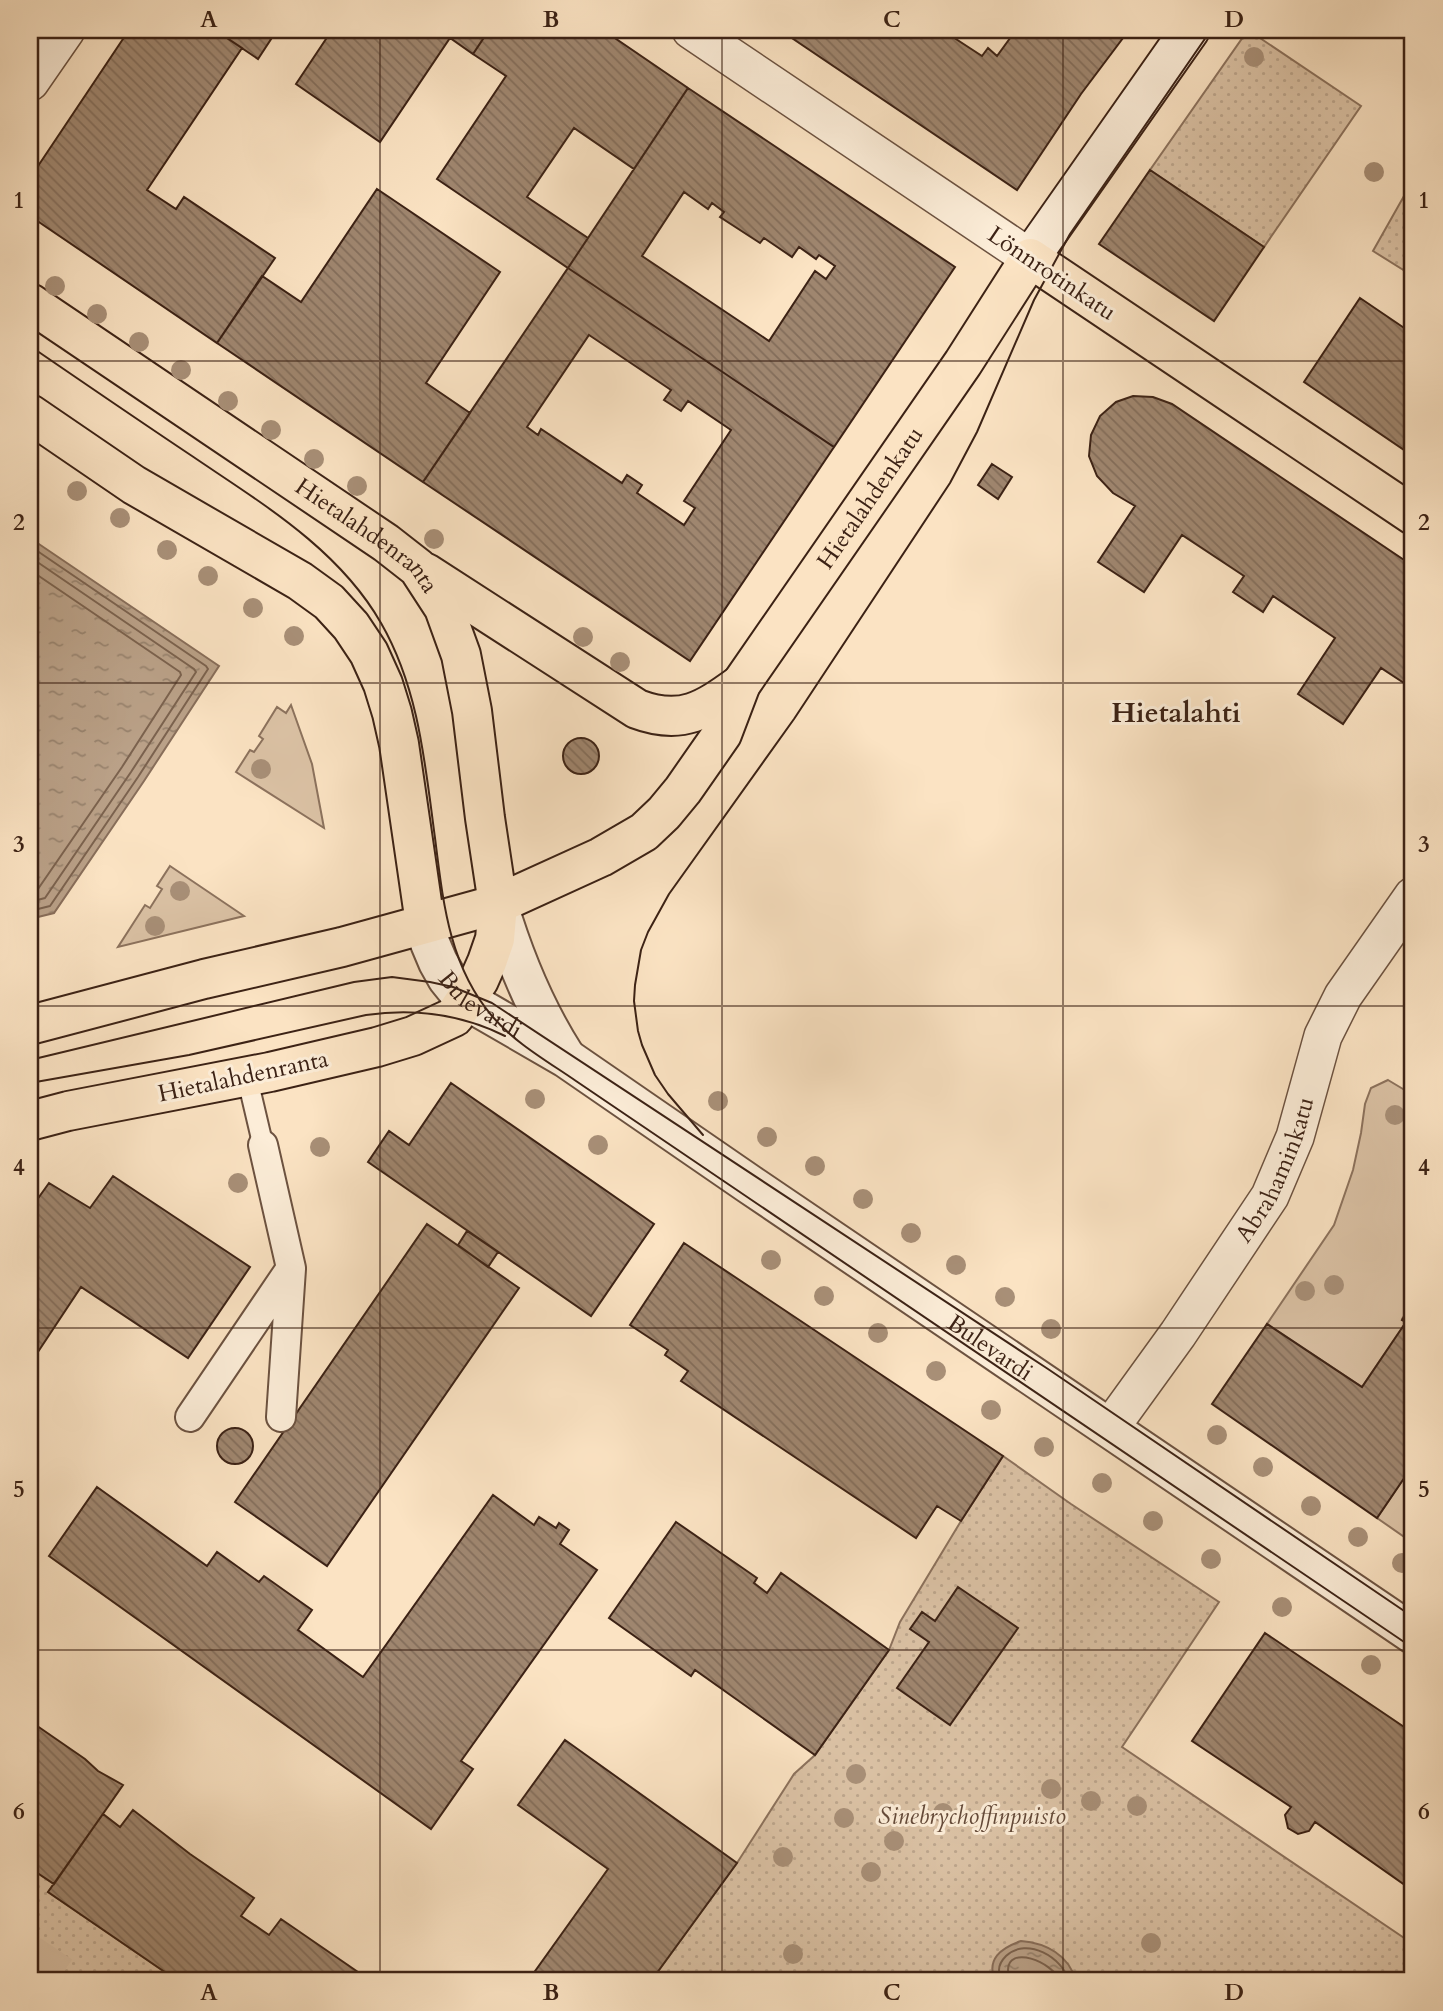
<svg xmlns="http://www.w3.org/2000/svg" width="1443" height="2011" font-family="Cardo,serif">
<style>
.grass{fill:#dbc2a5;stroke:#8c725d;stroke-width:2}
.park{fill:url(#park-dots);stroke:#8c725d;stroke-width:2}
.water{fill:url(#water-ripples);stroke:#886e5a;stroke-width:2}
.lines{fill:none;stroke-linecap:round;stroke-linejoin:round}
.shore{stroke:#7b624e;stroke-width:2}
.building{fill:url(#building-back-hatch);stroke:#3c2215;stroke-width:2;fill-rule:evenodd}
.primary-tunnel{stroke:#d5bca0;stroke-width:38;stroke-dasharray:38 19;stroke-linecap:butt}
.service-casing{stroke:#6c5240;stroke-width:23}
.pedestrian-casing{stroke:#6c5240;stroke-width:32}
.minor-casing{stroke:#6c5240;stroke-width:40}
.tertiary-casing{stroke:#6c5240;stroke-width:42}
.secondary-casing{stroke:#3c2215;stroke-width:42}
.primary-casing{stroke:#3c2215;stroke-width:42}
.service{stroke:#fcedd8;stroke-width:19}
.pedestrian{stroke:#fcedd8;stroke-width:28}
.minor{stroke:#fcedd8;stroke-width:37}
.tertiary{stroke:#fcedd8;stroke-width:38}
.secondary{stroke:#fcedd8;stroke-width:38}
.primary{stroke:#fbe3c3;stroke-width:38}
.tram{stroke:#3c2215;stroke-width:2}
.tree{fill:#a88f77}
.grid{fill:none;stroke:#3c2215;stroke-width:2;stroke-opacity:0.55}
.labels{text-anchor:middle;stroke-width:6;stroke-linejoin:round;paint-order:stroke}
.street-label{font-size:24px;fill:#3c2215;stroke:#fcedd8}
.park-label{font-size:24px;font-style:italic;fill:#644a39;stroke:#fcedd8}
.quarter-label{font-size:28px;font-weight:bold;fill:#3c2215;stroke:#fcedd8}
.neatline{fill:none;stroke:#3c2215;stroke-width:2.5}
.grid-label{font-size:23px;text-anchor:middle;font-weight:bold;fill:#3c2215}
</style>
<defs>
<pattern id="park-dots" width="8" height="8" patternUnits="userSpaceOnUse" patternTransform="scale(1.75)"><rect width="8" height="8" fill="#dbc2a5"/><path d="M2 2h.1M6 6h.1" fill="none" stroke="#bda68d" stroke-width="1.8" stroke-linecap="round"/></pattern>
<pattern id="water-ripples" width="26" height="14" patternUnits="userSpaceOnUse" patternTransform="scale(1.75)"><rect width="26" height="14" fill="#baa188"/><path d="M2 4q2-2 4 0t4 0M15 11q2-2 4 0t4 0" fill="none" stroke="#98836e"/></pattern>
<pattern id="building-back-hatch" width="6" height="6" patternUnits="userSpaceOnUse" patternTransform="scale(1.75)"><rect width="6" height="6" fill="#9f866f"/><path d="M-1 5l2 2M0 0l6 6M5-1l2 2" fill="none" stroke="#836d5a"/></pattern>
</defs>
<rect width="100%" height="100%" fill="#fbe3c3"/>
<filter id="stains"><feTurbulence type="fractalNoise" baseFrequency=".00286" numOctaves="4"/><feColorMatrix values="0 0 0 0 .2 0 0 0 0 .09 0 0 0 0 .02 0 0 0 .5 -.17"/></filter>
<radialGradient id="worn" r=".72"><stop offset=".6" stop-color="#630" stop-opacity="0"/><stop offset="1" stop-color="#630" stop-opacity=".3"/></radialGradient>
<path class="grass" d="M 291,705 L 312,764 L 324,828 L 236,772 L 250,750 L 254,752 L 263,739 L 259,736 L 277,707 L 286,713 Z
M 170,866 L 244,916 L 118,947 L 145,905 L 150,908 L 162,889 L 157,886 Z
M 1388,1080 L 1413,1095 L 1413,1135 L 1408,1144 L 1413,1147 L 1413,1302 L 1402,1319 L 1406,1322 L 1362,1387 L 1267,1324 L 1334,1225 L 1353,1170 L 1361,1133 L 1365,1104 L 1371,1088 Z
M 1413,1465 L 1413,1543 L 1377,1518 Z"/>
<path class="park" d="M 1248,30 L 1361,106 L 1264,247 L 1150,170 Z
M 1413,180 L 1413,276 L 1373,251 Z
M 1003,1456 L 1071,1504 L 1219,1602 L 1122,1747 L 1413,1944 L 1413,1981 L 651,1981 L 737,1863 L 794,1774 L 815,1755 L 889,1650 L 900,1622 L 961,1521 Z
M 30,1868 L 54,1884 L 48,1892 L 178,1981 L 30,1981 Z"/>
<path class="water" d="M 30,538 L 219,666 L 144,781 L 54,913 L 30,919 Z
M 1021,1941 C 1046,1943 1069,1955 1076,1981 L 995,1981 C 986,1959 1001,1948 1021,1941 Z"/>
<g class="lines">
<path class="shore" d="M 30,546 L 206,666 L 208,669 L 138,777 L 50,906 L 30,911
M 30,557 L 194,669 L 196,672 L 131,772 L 45,898 L 30,902
M 30,570 L 180,672 L 181,675 L 122,767 L 38,889 L 30,892
M 1001,1981 C 1001,1978 999,1974 999,1970 C 999,1965 1003,1959 1006,1956 C 1027,1936 1063,1958 1069,1981
M 1010,1981 C 1010,1977 1008,1974 1008,1970 C 1008,1945 1052,1961 1060,1981"/>
</g>
<path class="building" d="M 129,30 L 215,30 L 242,48 L 147,190 L 176,209 L 184,197 L 275,258 L 217,343 L 30,216 L 30,178 Z
M 215,30 L 277,30 L 258,59 Z
M 332,30 L 489,30 L 473,54 L 450,38 L 380,142 L 296,84 Z
M 489,30 L 603,30 L 688,88 L 634,169 L 574,128 L 527,197 L 588,238 L 568,268 L 437,179 L 506,76 L 473,54 Z
M 780,30 L 942,30 L 982,56 L 988,48 L 997,56 L 1016,30 L 1129,30 L 1081,94 L 1017,190 Z
M 688,88 L 955,267 L 834,447 L 568,268 ZM 684,192 L 708,209 L 712,203 L 724,212 L 720,217 L 760,243 L 764,238 L 792,257 L 799,247 L 816,259 L 819,255 L 835,266 L 826,279 L 815,271 L 769,341 L 642,256 Z
M 1150,170 L 1264,247 L 1214,321 L 1099,244 Z
M 377,189 L 500,272 L 426,383 L 470,413 L 423,482 L 217,343 L 262,276 L 301,302 Z
M 568,268 L 834,447 L 690,661 L 423,482 ZM 589,335 L 671,390 L 664,400 L 681,411 L 688,401 L 731,430 L 684,501 L 695,508 L 684,525 L 637,493 L 642,485 L 627,475 L 622,483 L 541,429 L 538,435 L 527,427 Z
M 1360,298 L 1413,334 L 1413,456 L 1304,382 Z
M 1133,396 L 1153,397 L 1172,404 L 1413,566 L 1413,689 L 1381,668 L 1343,724 L 1298,694 L 1335,638 L 1273,596 L 1263,612 L 1233,592 L 1244,576 L 1182,535 L 1144,592 L 1098,562 L 1135,506 L 1113,493 L 1097,476 L 1089,456 L 1091,435 L 1100,416 L 1116,402 Z
M 992,464 L 1012,477 L 998,499 L 978,485 Z
M563 756a18 18 0 1 1 36 0a18 18 0 1 1-36 0Z
M 451,1083 L 654,1224 L 591,1316 L 368,1162 L 389,1131 L 409,1145 Z
M 113,1176 L 250,1267 L 188,1358 L 81,1287 L 30,1364 L 30,1202 L 34,1204 L 49,1183 L 90,1208 Z
M 427,1224 L 519,1288 L 327,1566 L 235,1502 Z
M 467,1231 L 498,1252 L 488,1267 L 458,1245 Z
M 684,1243 L 1003,1456 L 961,1521 L 937,1506 L 916,1538 L 681,1381 L 688,1371 L 665,1355 L 668,1350 L 630,1325 Z
M 1413,1302 L 1413,1465 L 1377,1518 L 1212,1404 L 1267,1324 L 1362,1387 L 1406,1322 L 1402,1320 Z
M217 1446a18 18 0 1 1 36 0a18 18 0 1 1-36 0Z
M 97,1487 L 207,1566 L 217,1552 L 259,1582 L 264,1576 L 312,1610 L 298,1630 L 363,1677 L 493,1495 L 534,1525 L 539,1517 L 556,1528 L 559,1523 L 569,1530 L 560,1544 L 597,1570 L 461,1761 L 473,1769 L 431,1829 L 49,1556 Z
M 676,1522 L 757,1578 L 754,1583 L 767,1593 L 781,1573 L 889,1650 L 815,1755 L 695,1670 L 691,1676 L 609,1618 Z
M 958,1587 L 1018,1628 L 950,1725 L 897,1688 L 929,1642 L 910,1629 L 922,1612 L 935,1621 Z
M 1265,1633 L 1413,1733 L 1412,1890 L 1315,1822 L 1309,1831 L 1298,1834 L 1288,1828 L 1285,1815 L 1291,1807 L 1192,1741 Z
M 30,1721 L 85,1759 L 98,1771 L 123,1785 L 54,1884 L 30,1868 Z
M 565,1740 L 737,1863 L 651,1981 L 528,1981 L 608,1869 L 518,1805 Z
M 133,1810 L 190,1854 L 254,1898 L 241,1916 L 269,1935 L 281,1919 L 371,1981 L 178,1981 L 48,1892 L 103,1814 L 120,1827 Z"/>
<g class="lines">
<path class="primary-tunnel" d="M 30,1954 L 70,1981"/>
<g class="service-casing">
<path id="service" d="M 247,1077 L 263,1145"/>
</g>
<g class="pedestrian-casing">
<path id="pedestrian" d="M 190,1417 L 291,1268 L 263,1145
M 281,1417 L 291,1269"/>
</g>
<g class="minor-casing">
<g id="minor">
<path d="M 691,30 L 1030,258"/>
<path d="M 30,82 L 66,30"/>
<path id="s1" d="M 1110,1428 L 1178,1334 L 1270,1196 L 1295,1137 L 1323,1036 L 1343,996 L 1413,896"/>
</g>
</g>
<g class="tertiary-casing">
<g id="tertiary">
<path d="M 498,904 C 514,958 535,1009 565,1056"/>
<path id="s2" d="M 425,923 L 430,943 L 438,962 L 447,978 L 464,999 L 566,1058 L 749,1184 L 1413,1634"/>
</g>
</g>
<g class="secondary-casing">
<path id="secondary" d="M 1030,258 L 1190,30"/>
</g>
<g class="primary-casing">
<g id="primary">
<path id="s3" d="M 30,303 L 386,543 L 418,568 L 444,608 L 461,655 L 472,711 L 485,818 L 498,904 L 495,939 L 487,962 L 479,980 L 454,1017 L 413,1036 L 377,1047 L 270,1072 L 68,1111 L 30,1121"/>
<path d="M 30,414 L 134,485 L 300,581 L 329,602 L 351,626 L 369,653 L 383,684 L 392,713 L 399,744 L 425,923"/>
<path d="M 426,573 L 637,709 C 682,726 705,710 741,684"/>
<path id="s4" d="M 30,1025 L 204,979 L 342,947 L 498,904 L 601,857 L 644,832 L 664,813 L 683,790 L 722,734 L 741,684 L 963,363 L 1030,258 L 1413,515"/>
</g>
</g>
<use href="#service" class="service"/>
<use href="#pedestrian" class="pedestrian"/>
<use href="#minor" class="minor"/>
<use href="#tertiary" class="tertiary"/>
<use href="#secondary" class="secondary"/>
<use href="#primary" class="primary"/>
<path class="tram" d="M 30,346 C 84,383 138,420 192,456 C 261,503 338,548 381,623 C 419,689 425,764 435,838 C 443,901 449,966 492,1016 C 515,1043 547,1061 576,1081 L 1413,1648
M 30,1060 L 354,982 L 392,977 L 430,982 L 453,987 L 492,1003 L 1048,1369 L 1413,1617
M 30,1083 L 189,1055 L 366,1015 C 415,1008 461,1014 505,1036
M 703,1135 L 668,1094 L 655,1075 L 642,1045 L 638,1031 L 634,1001 L 635,985 L 641,950 L 648,932 L 669,894 L 794,719 L 950,483 L 977,432 L 1034,300 L 1070,234 L 1211,30"/>
</g>
<g class="tree">
<circle cx="1254" cy="57" r="10"/>
<circle cx="1374" cy="172" r="10"/>
<circle cx="55" cy="286" r="10"/>
<circle cx="97" cy="314" r="10"/>
<circle cx="139" cy="342" r="10"/>
<circle cx="181" cy="370" r="10"/>
<circle cx="228" cy="401" r="10"/>
<circle cx="271" cy="430" r="10"/>
<circle cx="314" cy="459" r="10"/>
<circle cx="357" cy="486" r="10"/>
<circle cx="77" cy="491" r="10"/>
<circle cx="120" cy="518" r="10"/>
<circle cx="434" cy="539" r="10"/>
<circle cx="167" cy="550" r="10"/>
<circle cx="208" cy="576" r="10"/>
<circle cx="253" cy="608" r="10"/>
<circle cx="294" cy="636" r="10"/>
<circle cx="583" cy="637" r="10"/>
<circle cx="620" cy="662" r="10"/>
<circle cx="261" cy="769" r="10"/>
<circle cx="180" cy="891" r="10"/>
<circle cx="155" cy="926" r="10"/>
<circle cx="535" cy="1099" r="10"/>
<circle cx="718" cy="1101" r="10"/>
<circle cx="1395" cy="1115" r="10"/>
<circle cx="767" cy="1137" r="10"/>
<circle cx="598" cy="1145" r="10"/>
<circle cx="320" cy="1147" r="10"/>
<circle cx="815" cy="1166" r="10"/>
<circle cx="238" cy="1183" r="10"/>
<circle cx="863" cy="1199" r="10"/>
<circle cx="911" cy="1233" r="10"/>
<circle cx="771" cy="1260" r="10"/>
<circle cx="956" cy="1265" r="10"/>
<circle cx="1334" cy="1285" r="10"/>
<circle cx="1305" cy="1291" r="10"/>
<circle cx="824" cy="1296" r="10"/>
<circle cx="1005" cy="1297" r="10"/>
<circle cx="1051" cy="1329" r="10"/>
<circle cx="878" cy="1333" r="10"/>
<circle cx="936" cy="1371" r="10"/>
<circle cx="991" cy="1410" r="10"/>
<circle cx="1217" cy="1435" r="10"/>
<circle cx="1044" cy="1447" r="10"/>
<circle cx="1263" cy="1467" r="10"/>
<circle cx="1102" cy="1483" r="10"/>
<circle cx="1311" cy="1506" r="10"/>
<circle cx="1153" cy="1521" r="10"/>
<circle cx="1358" cy="1537" r="10"/>
<circle cx="1211" cy="1559" r="10"/>
<circle cx="1402" cy="1563" r="10"/>
<circle cx="1282" cy="1607" r="10"/>
<circle cx="1371" cy="1665" r="10"/>
<circle cx="856" cy="1774" r="10"/>
<circle cx="1051" cy="1789" r="10"/>
<circle cx="1091" cy="1801" r="10"/>
<circle cx="1137" cy="1806" r="10"/>
<circle cx="943" cy="1813" r="10"/>
<circle cx="844" cy="1818" r="10"/>
<circle cx="894" cy="1841" r="10"/>
<circle cx="783" cy="1857" r="10"/>
<circle cx="871" cy="1872" r="10"/>
<circle cx="1151" cy="1943" r="10"/>
<circle cx="793" cy="1954" r="10"/>
</g>
<path class="grid" d="M 380,30 L 380,1981M 722,30 L 722,1981M 1063,30 L 1063,1981M 30,361 L 1413,361M 30,683 L 1413,683M 30,1006 L 1413,1006M 30,1328 L 1413,1328M 30,1650 L 1413,1650"/>
<g class="labels">
<g class="street-label">
<text transform="translate(1052 273) rotate(34)" y="8">Lönnrotinkatu</text>
<text dy="8" stroke="none"><textPath href="#s4" startOffset="1052">Hietalahdenkatu</textPath></text>
<text dy="8" stroke="none"><textPath href="#s3" startOffset="410">Hietalahdenranta</textPath></text>
<text dy="8" stroke="none"><textPath href="#s2" startOffset="103">Bulevardi</textPath></text>
<text transform="translate(243 1076) rotate(-12)" y="8">Hietalahdenranta</text>
<text dy="8" stroke="none"><textPath href="#s1" startOffset="308">Abrahaminkatu</textPath></text>
<text dy="8" stroke="none"><textPath href="#s2" startOffset="718">Bulevardi</textPath></text>
</g>
<g class="park-label">
<text x="972" y="1824">Sinebrychoffinpuisto</text>
</g>
<g class="quarter-label">
<text x="1176" y="722">Hietalahti</text>
</g>
</g>
<rect width="1443" height="2011" fill="none" stroke="#fbe3c3" stroke-width="77"/>
<rect x="38" y="38" width="1366" height="1934" class="neatline"/>
<g class="grid-label">
<text x="209" y="27">A</text>
<text x="551" y="27">B</text>
<text x="892" y="27">C</text>
<text x="1234" y="27">D</text>
<text x="19" y="208">1</text>
<text x="1424" y="208">1</text>
<text x="19" y="530">2</text>
<text x="1424" y="530">2</text>
<text x="19" y="852">3</text>
<text x="1424" y="852">3</text>
<text x="19" y="1175">4</text>
<text x="1424" y="1175">4</text>
<text x="19" y="1497">5</text>
<text x="1424" y="1497">5</text>
<text x="19" y="1819">6</text>
<text x="1424" y="1819">6</text>
<text x="209" y="2000">A</text>
<text x="551" y="2000">B</text>
<text x="892" y="2000">C</text>
<text x="1234" y="2000">D</text>
</g>
<rect width="100%" height="100%" filter="url(#stains)"/>
<rect width="100%" height="100%" fill="url(#worn)"/>
</svg>
